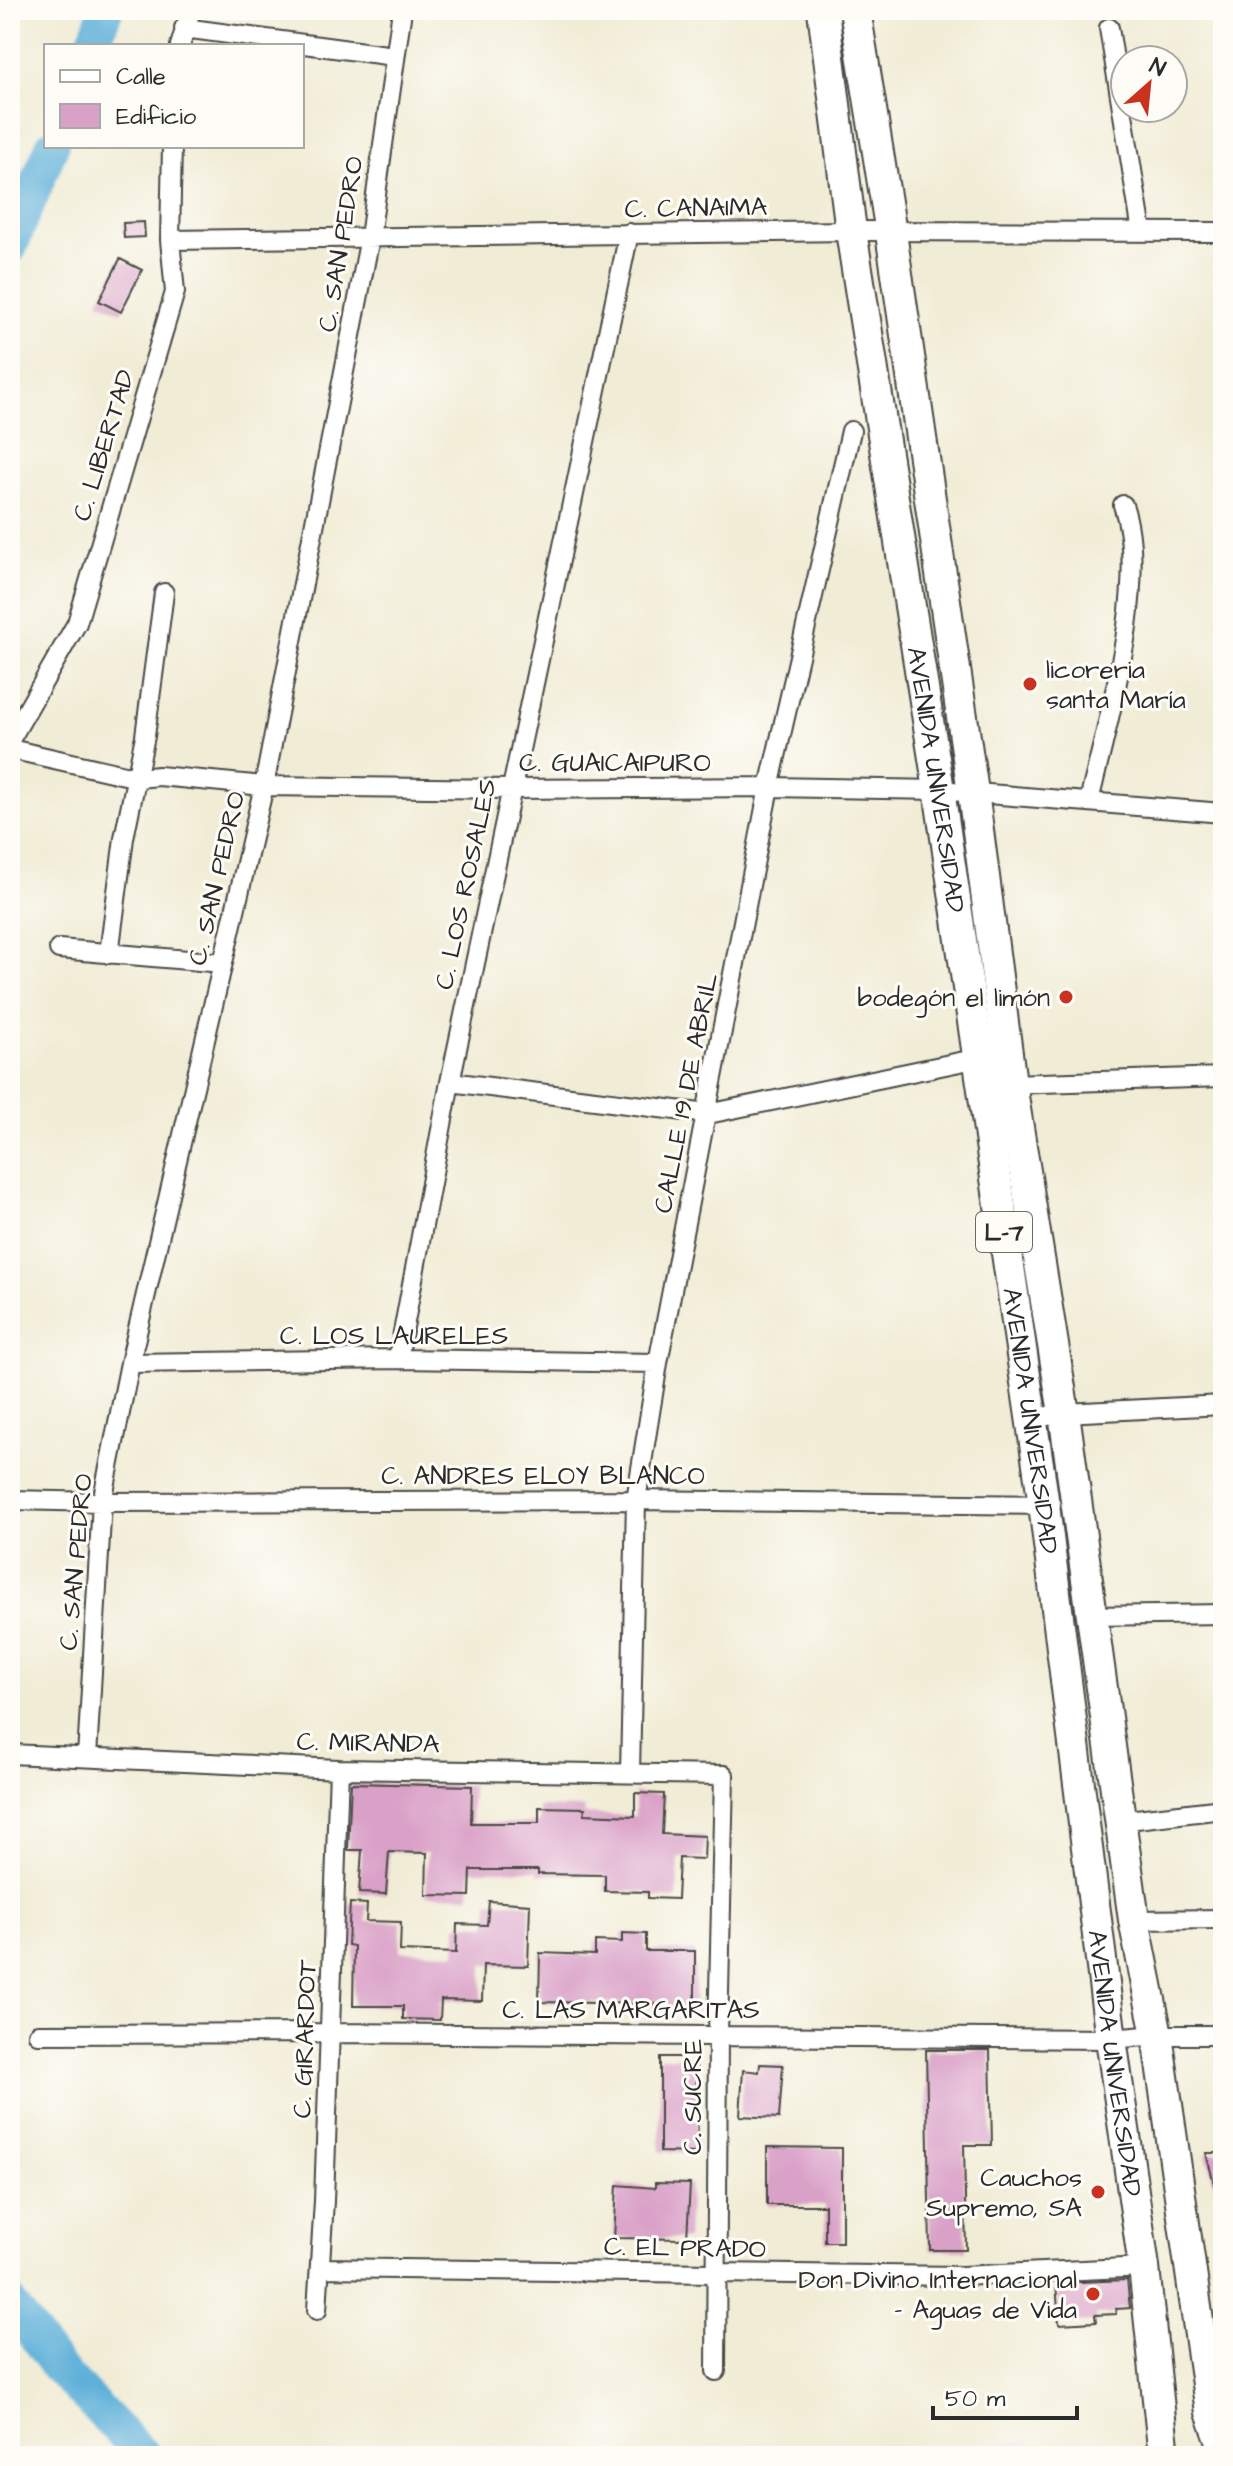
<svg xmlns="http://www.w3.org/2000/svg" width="1233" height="2466" font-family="'Architects Daughter',sans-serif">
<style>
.built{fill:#efd0e6}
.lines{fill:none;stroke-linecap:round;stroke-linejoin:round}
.river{stroke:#5fb0d9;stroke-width:34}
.building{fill:#daa1c8}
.minor-casing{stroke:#494844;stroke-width:22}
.primary-casing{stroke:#494844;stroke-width:34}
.minor{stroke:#fff;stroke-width:18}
.primary{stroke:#fff;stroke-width:30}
.poi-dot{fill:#c8321e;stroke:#fdfcf7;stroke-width:3}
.labels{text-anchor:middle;stroke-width:6;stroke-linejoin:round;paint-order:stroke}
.shield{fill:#fdfcf7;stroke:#6a6a68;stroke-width:2}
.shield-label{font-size:24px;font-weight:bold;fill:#2b2b2b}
.street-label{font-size:26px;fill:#2b2b2b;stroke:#fdfcf7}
.poi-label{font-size:26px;fill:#2b2b2b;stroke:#fdfcf7;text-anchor:end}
</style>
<rect width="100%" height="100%" fill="#fdfcf7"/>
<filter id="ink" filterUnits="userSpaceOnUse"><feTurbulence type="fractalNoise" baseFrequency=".0125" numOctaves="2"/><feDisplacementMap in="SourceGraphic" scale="16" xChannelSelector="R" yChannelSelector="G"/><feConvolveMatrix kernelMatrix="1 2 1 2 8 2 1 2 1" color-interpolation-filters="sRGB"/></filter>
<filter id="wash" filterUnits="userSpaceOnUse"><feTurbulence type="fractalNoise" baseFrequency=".006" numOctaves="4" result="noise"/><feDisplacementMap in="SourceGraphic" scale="32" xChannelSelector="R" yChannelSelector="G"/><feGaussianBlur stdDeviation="1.8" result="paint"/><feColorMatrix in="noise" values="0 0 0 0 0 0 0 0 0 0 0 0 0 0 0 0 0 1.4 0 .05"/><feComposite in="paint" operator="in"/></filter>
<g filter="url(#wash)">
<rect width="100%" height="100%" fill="#f1ecd5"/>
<path class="built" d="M 1029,2440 L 1031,2456 L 920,2456 Z"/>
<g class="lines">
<path class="river" d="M 92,46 L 106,10
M 10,248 L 52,146
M 10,2303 L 58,2368 L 144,2456"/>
</g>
<g id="blocks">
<path class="building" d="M 144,222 L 145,237 L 124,238 L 123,223 Z
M 120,259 L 142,270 L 121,312 L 99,301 Z
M 351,1783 L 472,1786 L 471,1823 L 539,1823 L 539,1807 L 585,1808 L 584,1814 L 635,1816 L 635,1793 L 664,1794 L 662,1834 L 705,1836 L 704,1859 L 679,1858 L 677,1899 L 648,1898 L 648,1892 L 605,1891 L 605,1875 L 538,1874 L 538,1870 L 471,1870 L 470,1896 L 426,1895 L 427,1853 L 389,1852 L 386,1894 L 359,1893 L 362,1850 L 348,1850 Z
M 489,1901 L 530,1904 L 528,1966 L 483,1965 L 482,2001 L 441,2000 L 440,2020 L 403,2019 L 403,2006 L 353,2006 L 354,1946 L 348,1945 L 350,1903 L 367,1904 L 366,1921 L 401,1922 L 400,1951 L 456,1953 L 457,1924 L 487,1925 Z
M 622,1933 L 646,1934 L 646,1951 L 695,1951 L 695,2011 L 655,2011 L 655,2004 L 539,2002 L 540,1953 L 595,1955 L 595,1941 L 622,1942 Z
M 926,2050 L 990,2050 L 992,2145 L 964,2145 L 966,2250 L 930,2250 Z
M 660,2057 L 696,2057 L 698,2153 L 660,2152 Z
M 760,2064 L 783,2065 L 779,2118 L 740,2116 L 743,2070 L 759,2072 Z
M 767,2147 L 842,2148 L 842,2242 L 825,2242 L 825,2205 L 767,2205 Z
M 1206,2153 L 1223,2153 L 1223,2198 L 1218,2199 Z
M 655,2183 L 690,2184 L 687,2239 L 614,2238 L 617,2185 L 655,2188 Z
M 1127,2280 L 1130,2308 L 1116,2309 L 1116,2314 L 1095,2315 L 1096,2322 L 1059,2324 L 1056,2283 Z"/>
</g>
</g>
<g filter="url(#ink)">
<use href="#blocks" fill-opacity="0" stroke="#494844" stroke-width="2"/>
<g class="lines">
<g class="minor-casing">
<path id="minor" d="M 184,28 L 394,56
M 1109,28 L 1142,232
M 180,46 L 191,10
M 170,240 L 851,231 L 1223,232
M 10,740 L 77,623 L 175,292 L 170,240 L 172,146
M 10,749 L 138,778 L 159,776 L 264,786 L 512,789 L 769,787 L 939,790 L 1223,813
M 1089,802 C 1107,722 1150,582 1123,505
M 59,949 L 223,963
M 109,954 L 124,838 L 145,736 L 164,593
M 450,1082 L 708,1114 L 979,1058
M 1011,1084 L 1223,1077
M 398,1359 L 450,1082 L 629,233
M 130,1363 L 398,1359 L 658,1363
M 1031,1419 L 1064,1413 L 1223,1405
M 10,1500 L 102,1502 L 636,1500 L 1051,1505
M 1091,1616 L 1223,1614
M 10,1754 L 339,1769 L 724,1775 L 718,2035 L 716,2371
M 87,1757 L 102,1502 L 130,1363 L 264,786 L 370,237 L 402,10
M 630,1772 L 636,1500 L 658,1363 L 769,787 L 851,431
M 1119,1821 L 1223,1809
M 1134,1920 L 1223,1919
M 38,2034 L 331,2033 L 1111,2039 L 1157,2035 L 1223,2035
M 321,2268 L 962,2276 L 1144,2267
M 317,2310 L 324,2201 L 339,1769"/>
</g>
<g class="primary-casing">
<g id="primary">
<path id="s1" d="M 823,10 L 851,231 L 939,790 L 1044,1505 L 1111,2039 L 1144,2267 L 1164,2456"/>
<path d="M 855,10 L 891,233 L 973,792 L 1011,1084 L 1064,1413 L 1134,1920 L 1157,2035 L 1211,2412 L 1223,2445"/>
</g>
</g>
<use href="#minor" class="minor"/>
<use href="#primary" class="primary"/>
</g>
</g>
<g class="poi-dot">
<circle cx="1030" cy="684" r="8"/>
<circle cx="1066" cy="997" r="8"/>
<circle cx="1098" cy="2192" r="8"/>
<circle cx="1093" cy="2294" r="8"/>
</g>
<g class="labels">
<rect class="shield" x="976" y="1212" width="56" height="40" rx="6"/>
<g class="shield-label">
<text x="1004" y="1240">L-7</text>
</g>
<g class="street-label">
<text transform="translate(696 207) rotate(-1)" y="9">C. CANAIMA</text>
<text transform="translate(340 244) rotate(-81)" y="9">C. SAN PEDRO</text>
<text transform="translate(103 445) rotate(-73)" y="9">C. LIBERTAD</text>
<text x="615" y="771">C. GUAICAIPURO</text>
<text dy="9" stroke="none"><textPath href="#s1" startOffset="778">AVENIDA UNIVERSIDAD</textPath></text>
<text transform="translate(216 878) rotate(-77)" y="9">C. SAN PEDRO</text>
<text transform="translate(465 884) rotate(-78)" y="9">C. LOS ROSALES</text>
<text transform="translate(685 1093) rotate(-79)" y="9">CALLE 19 DE ABRIL</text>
<text x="394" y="1344">C. LOS LAURELES</text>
<text dy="9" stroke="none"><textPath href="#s1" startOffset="1426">AVENIDA UNIVERSIDAD</textPath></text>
<text x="543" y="1484">C. ANDRES ELOY BLANCO</text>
<text transform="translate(75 1562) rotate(-85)" y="9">C. SAN PEDRO</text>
<text transform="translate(368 1742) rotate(1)" y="9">C. MIRANDA</text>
<text x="631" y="2018">C. LAS MARGARITAS</text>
<text transform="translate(304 2039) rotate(-88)" y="9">C. GIRARDOT</text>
<text dy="9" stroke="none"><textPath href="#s1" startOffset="2074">AVENIDA UNIVERSIDAD</textPath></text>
<text transform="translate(692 2097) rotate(-90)" y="9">C. SUCRE</text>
<text transform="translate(685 2247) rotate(1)" y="9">C. EL PRADO</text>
</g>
<g class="poi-label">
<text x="1046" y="678" text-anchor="start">licoreria<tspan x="1046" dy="30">santa María</tspan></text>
<text x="1050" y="1006">bodegón el limón</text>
<text x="1082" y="2186">Cauchos<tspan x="1082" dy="30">Supremo, SA</tspan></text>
<text x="1077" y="2288">Don Divino Internacional<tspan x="1077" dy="30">- Aguas de Vida</tspan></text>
</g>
</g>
<rect width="1233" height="2466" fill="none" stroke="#fdfcf7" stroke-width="40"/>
<rect x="44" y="44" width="260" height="104" fill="#fdfcf7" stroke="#a9a8a5" stroke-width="2"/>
<rect x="60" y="70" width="40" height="12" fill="#ffffff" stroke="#a9a8a5" stroke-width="2"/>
<text x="116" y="84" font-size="24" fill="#2b2b2b">Calle</text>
<rect x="60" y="104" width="40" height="24" fill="#daa1c8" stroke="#a9a8a5" stroke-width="2"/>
<text x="116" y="124" font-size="24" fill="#2b2b2b">Edificio</text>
<g transform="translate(1149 84) rotate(27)"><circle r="38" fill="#fdfcf7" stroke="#a9a8a5" stroke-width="2"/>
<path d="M0-6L14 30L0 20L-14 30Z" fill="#c8321e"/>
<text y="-12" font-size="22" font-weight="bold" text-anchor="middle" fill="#2b2b2b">N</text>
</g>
<path d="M933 2406v12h144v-12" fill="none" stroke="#2b2b2b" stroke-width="4"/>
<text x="945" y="2406" font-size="24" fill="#2b2b2b" stroke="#fdfcf7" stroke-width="6" paint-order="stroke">50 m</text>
</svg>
